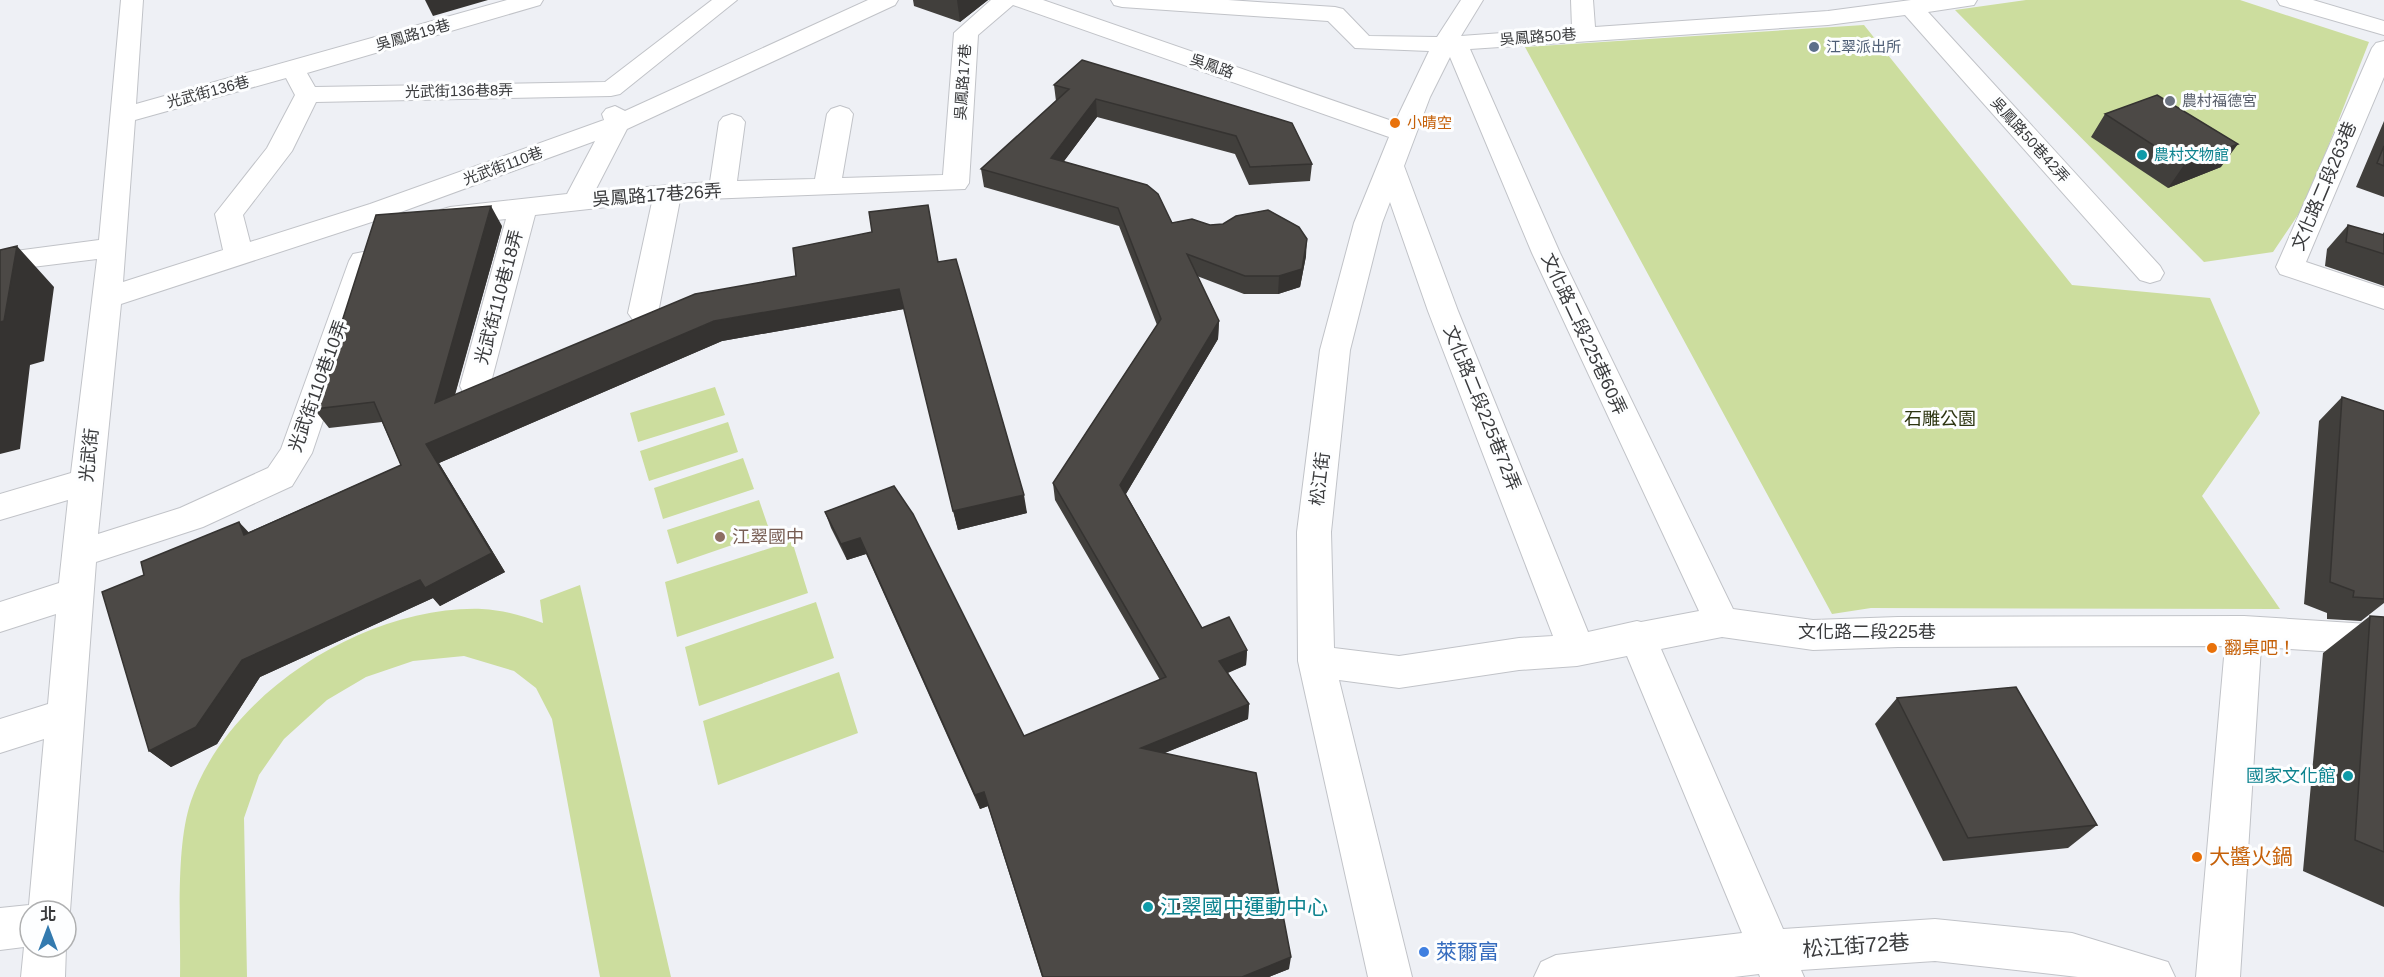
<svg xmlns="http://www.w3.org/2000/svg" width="2384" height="977" font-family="Helvetica,'Noto Sans TC',sans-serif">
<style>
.green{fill:#ccdd9e}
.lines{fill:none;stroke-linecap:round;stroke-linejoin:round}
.minor-casing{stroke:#c1c3c8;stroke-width:2}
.minor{fill:#fff;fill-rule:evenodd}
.wall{fill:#413f3c}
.shaded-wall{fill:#353331}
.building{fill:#4c4946;stroke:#353331;stroke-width:1.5}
.service-dot{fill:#5c6f8a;stroke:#fdfeff;stroke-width:2}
.worship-dot{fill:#6b7280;stroke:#fdfeff;stroke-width:2}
.food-dot{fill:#e8710a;stroke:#fdfeff;stroke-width:2}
.culture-dot{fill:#0f9aa8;stroke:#fdfeff;stroke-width:2}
.education-dot{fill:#8d6e63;stroke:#fdfeff;stroke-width:2}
.shop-dot{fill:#3f7fe0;stroke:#fdfeff;stroke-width:2}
.labels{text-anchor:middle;stroke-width:6;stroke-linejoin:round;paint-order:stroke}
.far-street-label{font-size:15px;fill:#3a3b3d;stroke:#fdfeff}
.far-service-label{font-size:15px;fill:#4e5e75;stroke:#fdfeff;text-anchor:start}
.far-worship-label{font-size:15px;fill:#5b616d;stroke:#fdfeff;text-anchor:start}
.far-food-label{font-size:15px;fill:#c56008;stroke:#fdfeff;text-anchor:start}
.far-culture-label{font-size:15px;fill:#0d838f;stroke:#fdfeff;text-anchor:start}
.street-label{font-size:18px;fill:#3a3b3d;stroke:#fdfeff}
.park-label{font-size:18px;fill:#2e3612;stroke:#fdfeff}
.education-label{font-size:18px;fill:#785e54;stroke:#fdfeff;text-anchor:start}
.food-label{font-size:18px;fill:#c56008;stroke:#fdfeff;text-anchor:start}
.culture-label{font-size:18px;fill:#0d838f;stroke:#fdfeff;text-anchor:end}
.near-food-label{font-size:21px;fill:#c56008;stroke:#fdfeff;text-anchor:start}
.near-culture-label{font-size:21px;fill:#0d838f;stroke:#fdfeff;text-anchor:start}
.near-street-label{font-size:21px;fill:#3a3b3d;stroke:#fdfeff}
.near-shop-label{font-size:21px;fill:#366cbe;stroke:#fdfeff;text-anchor:start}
</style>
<rect width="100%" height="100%" fill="#eef0f5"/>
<path class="green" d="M 2026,0 L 2240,0 L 2369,42 L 2306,203 L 2273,252 L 2204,262 L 1955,10 Z
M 1864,25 L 2072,285 L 2210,298 L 2260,413 L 2202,496 L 2280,609 L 1871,608 L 1832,614 L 1525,47 Z
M 715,387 L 725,415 L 638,442 L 630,413 Z
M 728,422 L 738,452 L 649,481 L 640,451 Z
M 743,458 L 754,489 L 663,519 L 654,488 Z
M 759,500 L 770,532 L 677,564 L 667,530 Z
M 792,541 L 808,593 L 677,637 L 665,582 Z
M 580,585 L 671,977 L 600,977 L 552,719 L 536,688 L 514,671 L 464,656 L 413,661 L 366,677 L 327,700 L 284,739 L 259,775 L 244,818 L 247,977 L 180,977 C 181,926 175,848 191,801 C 229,691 368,605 482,609 C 503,610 523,616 543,623 L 540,600 Z
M 816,602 L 834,658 L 699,706 L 685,647 Z
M 839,672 L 858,733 L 718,785 L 703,721 Z"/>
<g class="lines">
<g class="minor-casing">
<path id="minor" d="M 121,0 L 143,0 L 136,104 L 507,0 L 543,0 L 540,5 L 307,73 L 315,87 L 605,82 L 712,0 L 737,0 L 620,94 L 611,96 L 316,102 L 292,151 L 243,215 L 250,242 L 370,204 L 604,120 L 602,114 L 606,109 L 615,106 L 625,111 L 868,0 L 898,0 L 895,5 L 627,129 L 595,191 L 710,182 L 719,122 L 723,117 L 732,114 L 741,117 L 745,122 L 737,181 L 815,179 L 827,114 L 831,109 L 840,106 L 849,109 L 853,114 L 842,178 L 943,175 L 954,33 L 991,0 L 1043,0 L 1395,122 L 1429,51 L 1355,48 L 1328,21 L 1122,7 L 1114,5 L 1111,0 L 1228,0 L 1335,7 L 1343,9 L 1369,36 L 1437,37 L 1461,0 L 1483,0 L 1461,36 L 1572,28 L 1571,0 L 1593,0 L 1595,27 L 1828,11 L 1911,0 L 1977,0 L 1974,5 L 1928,12 L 2160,266 L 2164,273 L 2160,280 L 2150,283 L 2140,280 L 1905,15 L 1828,25 L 1470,49 L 1560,253 L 1733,609 L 1813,620 L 1898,617 L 2244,616 L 2384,625 L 2384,655 L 2261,647 L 2240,977 L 2196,977 L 2225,646 L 1898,647 L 1813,650 L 1722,637 L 1661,649 L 1783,929 L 1935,919 L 2072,933 L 2168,962 L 2175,977 L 2078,977 L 1935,961 L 1801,970 L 1804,977 L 1760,977 L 1759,974 L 1734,977 L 1534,977 L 1541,962 L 1556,955 L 1742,933 L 1627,656 L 1577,666 L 1519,670 L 1399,688 L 1339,680 L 1412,977 L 1368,977 L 1298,661 L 1297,532 L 1320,350 L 1354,223 L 1389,137 L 1013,5 L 978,35 L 969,183 L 965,189 L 680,200 L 658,313 L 653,320 L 643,323 L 633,320 L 628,313 L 652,202 L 535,215 L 490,386 L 486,394 L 475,397 L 464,394 L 460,386 L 506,219 L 450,225 L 440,222 L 436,216 L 440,210 L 450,207 L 567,194 L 595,141 L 390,216 L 121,304 L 98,534 L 180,508 L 268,468 L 281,449 L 349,261 L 353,254 L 363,252 L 373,254 L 377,261 L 312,453 L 292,486 L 203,527 L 96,562 L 70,911 L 66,920 L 66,911 L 30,911 L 30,947 L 66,947 L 65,977 L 21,977 L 24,947 L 0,950 L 0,908 L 29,905 L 44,739 L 0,753 L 0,719 L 48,704 L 56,614 L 0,632 L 0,602 L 59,583 L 68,500 L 0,520 L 0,494 L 71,473 L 97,259 L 0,271 L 0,253 L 99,240 ZM 1450,57 L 1532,253 L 1699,611 L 1641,622 L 1637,621 L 1588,632 L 1458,311 L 1404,166 L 1430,97 ZM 286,78 L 295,95 L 267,148 L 215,214 L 223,250 L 123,282 L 135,120 ZM 1390,202 L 1428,311 L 1553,636 L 1519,638 L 1399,656 L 1334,648 L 1331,532 L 1350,350 L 1382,223 Z
M 2277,0 L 2313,0 L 2384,21 L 2384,35 L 2280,5 Z
M 2384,41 L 2384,77 L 2306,262 L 2384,288 L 2384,309 L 2280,274 L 2276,267 L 2372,48 L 2376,43 Z"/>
</g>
<use href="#minor" class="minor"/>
</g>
<path class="wall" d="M 913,0 L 988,0 L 960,22 L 914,6 Z
M 1082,60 L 1312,164 L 1310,181 L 1249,185 L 1235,154 L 1097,117 L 1063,162 L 1172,223 L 1306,256 L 1300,287 L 1278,294 L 1244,294 L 1197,276 L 1219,321 L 1218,339 L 1126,494 L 1202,628 L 1247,650 L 1246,665 L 1228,673 L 1249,704 L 1248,719 L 1165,753 L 1289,969 L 1269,977 L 1042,977 L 988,806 L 980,809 L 866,554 L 847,560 L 831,528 L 825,512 L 894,486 L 1024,736 L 1160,680 L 1055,500 L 1053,483 L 1157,325 L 1119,226 L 984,187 L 981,169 L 1056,101 L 1054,85 Z
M 2105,114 L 2221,167 L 2168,188 L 2091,137 Z
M 2384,121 L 2384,197 L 2356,187 Z
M 2348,225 L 2382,235 L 2384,232 L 2384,286 L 2325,266 L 2327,249 Z
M 502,226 L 455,395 L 938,262 L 1027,513 L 958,530 L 904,309 L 722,341 L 439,463 L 505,572 L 440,606 L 433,598 L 260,677 L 217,744 L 171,767 L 149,751 L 144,575 L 249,532 L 401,465 L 382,422 L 329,428 L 314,409 Z
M 2342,397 L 2384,411 L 2384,603 L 2361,621 L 2327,619 L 2327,613 L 2304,604 L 2319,421 Z
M 2370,616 L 2384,617 L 2384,907 L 2303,871 L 2323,653 Z
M 1897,698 L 2097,825 L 2068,848 L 1943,861 L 1875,724 Z"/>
<path class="shaded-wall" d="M 425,0 L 488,0 L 433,16 Z
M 957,0 L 988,0 L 960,22 Z
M 1096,99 L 1097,117 L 1053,176 L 1051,158 Z
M 2238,144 L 2221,167 L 2168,188 L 2184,165 Z
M 491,206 L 502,226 L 447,422 L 435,403 Z
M 1307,239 L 1306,256 L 1300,287 L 1278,294 L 1279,276 Z
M 17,246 L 54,287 L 44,361 L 30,365 L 20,449 L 0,454 L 0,322 Z
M 899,289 L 904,309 L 722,341 L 439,463 L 505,572 L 440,606 L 433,598 L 260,677 L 217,744 L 171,767 L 149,751 L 242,660 L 420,580 L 426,444 L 714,321 Z
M 1219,321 L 1218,339 L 1121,502 L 1120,485 Z
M 1024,495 L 1027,513 L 958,530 L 953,511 Z
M 239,522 L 257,541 L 244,535 Z
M 860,538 L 866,554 L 847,560 L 841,544 Z
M 1247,650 L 1246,665 L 1219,676 L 1219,661 Z
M 1249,704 L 1248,719 L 1142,762 L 1141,748 Z
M 984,792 L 988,806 L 980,809 L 975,795 Z
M 1291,957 L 1289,969 L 1269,977 L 1242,977 Z"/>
<path class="building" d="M 1082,60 L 1292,123 L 1312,164 L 1250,167 L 1236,136 L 1096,99 L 1051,158 L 1147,185 L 1158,194 L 1172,223 L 1192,219 L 1210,225 L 1223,224 L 1236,216 L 1268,210 L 1299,227 L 1307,239 L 1302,269 L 1279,276 L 1245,276 L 1187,254 L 1219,321 L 1120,485 L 1202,628 L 1229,617 L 1247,650 L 1219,661 L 1249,704 L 1141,748 L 1256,773 L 1291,957 L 1242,977 L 1043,977 L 984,792 L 975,795 L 860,538 L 841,544 L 825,512 L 894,486 L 913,514 L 1024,736 L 1166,677 L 1053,483 L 1161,319 L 1118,208 L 981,169 L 1069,89 L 1054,85 Z
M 2157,95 L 2238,144 L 2184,165 L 2105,114 Z
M 2384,146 L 2384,166 L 2377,163 Z
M 928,205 L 938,262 L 956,259 L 1024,495 L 953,511 L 899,289 L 714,321 L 426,444 L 492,553 L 425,588 L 420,580 L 242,660 L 196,727 L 149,751 L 102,592 L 144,575 L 141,562 L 239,522 L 244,535 L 401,465 L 374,402 L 314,409 L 376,215 L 491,206 L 435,403 L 695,294 L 796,276 L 793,248 L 872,232 L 869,212 Z
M 2348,225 L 2384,235 L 2384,254 L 2346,242 Z
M 17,246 L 4,321 L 0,322 L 0,250 Z
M 2342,397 L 2384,411 L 2384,599 L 2353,597 L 2354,591 L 2330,582 Z
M 2370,616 L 2384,617 L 2384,852 L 2355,840 Z
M 2016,687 L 2097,825 L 1968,838 L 1897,698 Z"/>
<circle class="service-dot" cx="1814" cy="47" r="6"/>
<circle class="worship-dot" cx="2170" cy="101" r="6"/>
<g class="food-dot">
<circle cx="1395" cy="123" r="6"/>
<circle cx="2212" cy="648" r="6"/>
<circle cx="2197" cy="857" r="6"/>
</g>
<g class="culture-dot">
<circle cx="2142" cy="155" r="6"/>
<circle cx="2348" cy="776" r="6"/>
<circle cx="1148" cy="907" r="6"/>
</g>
<circle class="education-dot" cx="720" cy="537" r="6"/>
<circle class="shop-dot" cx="1424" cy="952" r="6"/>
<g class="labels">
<g class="far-street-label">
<text transform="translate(413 35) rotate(-16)" y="5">吳鳳路19巷</text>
<text transform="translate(1538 37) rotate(-4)" y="5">吳鳳路50巷</text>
<text transform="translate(1212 66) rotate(19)" y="5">吳鳳路</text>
<text transform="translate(963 82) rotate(-86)" y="5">吳鳳路17巷</text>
<text transform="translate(459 91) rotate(-1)" y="5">光武街136巷8弄</text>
<text transform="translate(208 92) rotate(-15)" y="5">光武街136巷</text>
<text transform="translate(2030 140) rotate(48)" y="5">吳鳳路50巷42弄</text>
<text transform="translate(503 166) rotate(-20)" y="5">光武街110巷</text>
</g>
<g class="far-service-label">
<text x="1826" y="52">江翠派出所</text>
</g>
<g class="far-worship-label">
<text x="2182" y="106">農村福德宮</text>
</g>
<g class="far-food-label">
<text x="1407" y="128">小晴空</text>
</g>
<g class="far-culture-label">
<text x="2154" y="160">農村文物館</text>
</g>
<g class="street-label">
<text transform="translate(2324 186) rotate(-67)" y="6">文化路二段263巷</text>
<text transform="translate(657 195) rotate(-4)" y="6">吳鳳路17巷26弄</text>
<text transform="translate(499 297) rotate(-75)" y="6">光武街110巷18弄</text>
<text transform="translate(1584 334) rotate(65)" y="6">文化路二段225巷60弄</text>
<text transform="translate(318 386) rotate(-70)" y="6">光武街110巷10弄</text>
<text transform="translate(1482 408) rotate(68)" y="6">文化路二段225巷72弄</text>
<text transform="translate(89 455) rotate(-84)" y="6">光武街</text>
<text transform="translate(1320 479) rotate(-83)" y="6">松江街</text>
<text x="1867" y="638">文化路二段225巷</text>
</g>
<g class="park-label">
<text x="1940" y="425">石雕公園</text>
</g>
<g class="education-label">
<text x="732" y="543">江翠國中</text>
</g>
<g class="food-label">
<text x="2224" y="654">翻桌吧！</text>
</g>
<g class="culture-label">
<text x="2336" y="782">國家文化館</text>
</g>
<g class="near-food-label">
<text x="2209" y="864">大醬火鍋</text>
</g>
<g class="near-culture-label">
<text x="1160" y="914">江翠國中運動中心</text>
</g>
<g class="near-street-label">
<text transform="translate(1856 946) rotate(-4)" y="7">松江街72巷</text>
</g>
<g class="near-shop-label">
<text x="1436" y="959">萊爾富</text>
</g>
</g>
<g transform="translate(48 929)"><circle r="28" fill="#fdfeff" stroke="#afb0b1" stroke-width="1.5"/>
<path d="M0-4.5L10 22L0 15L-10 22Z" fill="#337aaf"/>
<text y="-9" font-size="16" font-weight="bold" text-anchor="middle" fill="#3a3b3d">北</text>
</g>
</svg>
